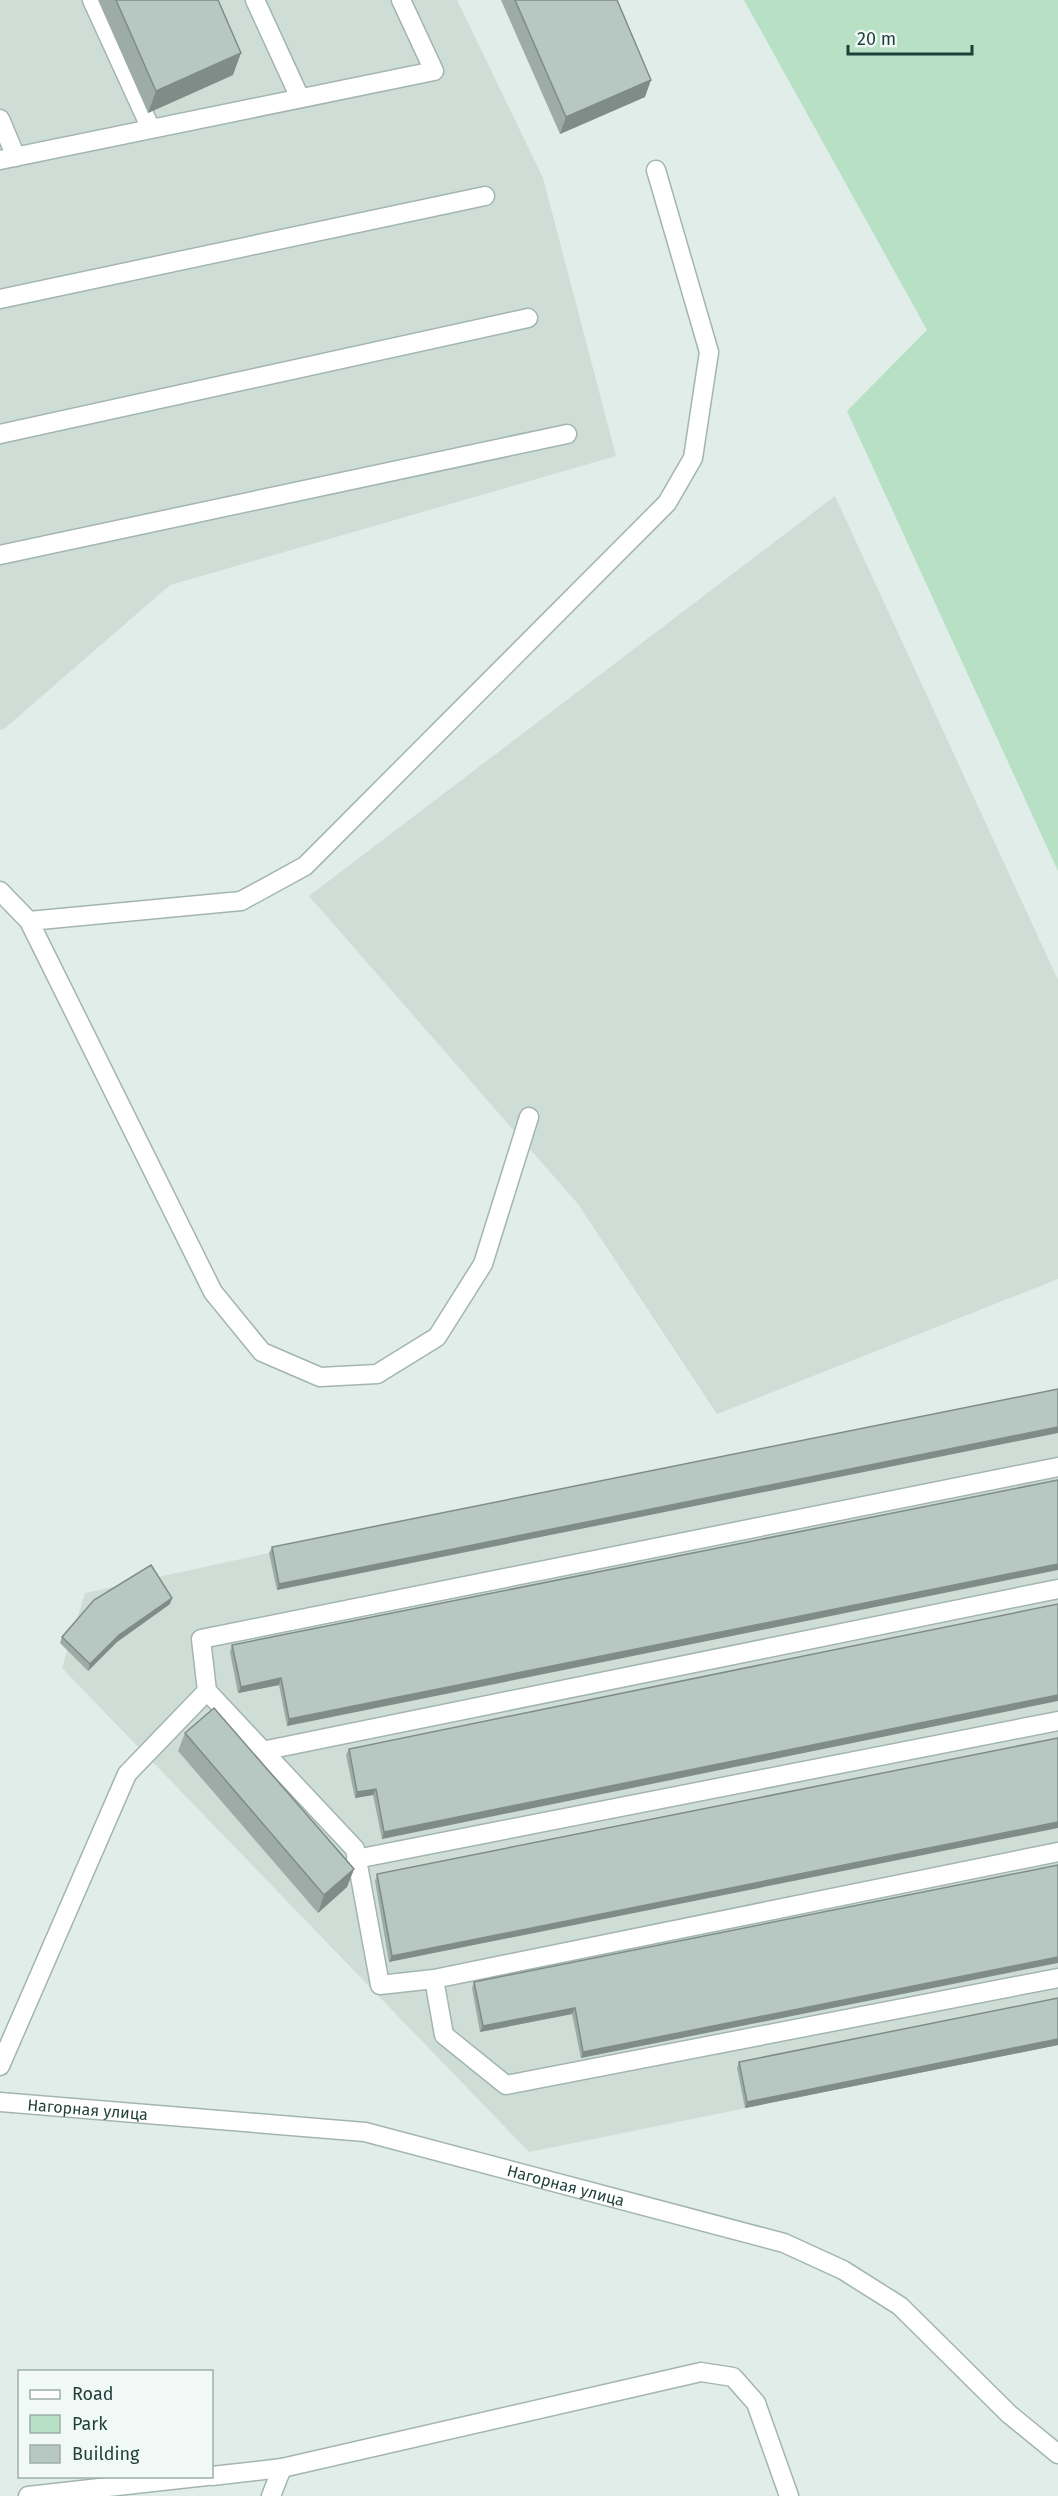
<svg xmlns="http://www.w3.org/2000/svg" width="1058" height="2496" font-family="'Fira Sans',sans-serif">
<style>
.built{fill:#cfddd7}
.green{fill:#b7e0c5}
.lines{fill:none;stroke-linecap:round;stroke-linejoin:round}
.service-casing{stroke:#a3b5b0;stroke-width:21}
.minor-casing{stroke:#a3b5b0;stroke-width:21}
.service{stroke:#fff;stroke-width:18}
.minor{stroke:#fff;stroke-width:18}
.wall{fill:#9daca6}
.shaded-wall{fill:#7f8c87}
.building{fill:#b6c8c1;stroke:#7f8c87;stroke-width:1.5}
.labels{text-anchor:middle;stroke-width:5;stroke-linejoin:round;paint-order:stroke}
.street-label{font-size:16px;fill:#1f3f39;stroke:#f1f9f6}
</style>
<rect width="100%" height="100%" fill="#e1ede8"/>
<path class="built" d="M 0,0 L 457,0 L 543,178 L 616,456 L 170,585 L 4,729 L 0,730 Z
M 835,496 L 1058,980 L 1058,1279 L 717,1414 L 578,1204 L 309,896 Z
M 1058,1395 L 1058,2045 L 529,2152 L 62,1668 L 85,1593 L 269,1553 Z"/>
<path class="green" d="M 744,0 L 1058,0 L 1058,871 L 847,411 L 927,330 Z"/>
<g class="lines">
<g class="service-casing">
<path id="service" d="M 92,0 L 151,129
M 255,0 L 300,98
M 0,119 L 16,157
M 0,160 L 434,71 L 401,0
M 0,299 L 485,196
M 0,434 L 528,318
M 0,555 L 567,434
M 0,891 L 29,921 L 213,1292 L 262,1352 L 320,1377 L 377,1374 L 437,1337 L 483,1264 L 529,1117
M 29,921 L 241,901 L 305,866 L 667,503 L 693,458 L 709,352 L 656,170
M 1058,1467 L 201,1639 L 207,1691 L 355,1849 L 380,1985 L 434,1979 L 444,2035 L 506,2085 L 1058,1978
M 262,1751 L 1058,1589
M 356,1859 L 1058,1721
M 434,1979 L 1058,1852
M 0,2066 L 127,1774 L 207,1691"/>
</g>
<g class="minor-casing">
<g id="minor">
<path id="s1" d="M 0,2102 L 365,2132 L 784,2243 L 843,2270 L 900,2306 L 1009,2414 L 1058,2454"/>
<path d="M 212,2476 L 282,2468 L 701,2372 L 733,2377 L 756,2403 L 789,2496"/>
<path d="M 28,2496 L 207,2476"/>
<path d="M 271,2496 L 282,2468"/>
</g>
</g>
<use href="#service" class="service"/>
<use href="#minor" class="minor"/>
</g>
<path class="wall" d="M 98,0 L 218,0 L 233,75 L 148,113 Z
M 501,0 L 617,0 L 645,97 L 560,134 Z
M 1058,1389 L 277,1590 L 269,1553 L 272,1547 Z
M 1058,1480 L 287,1726 L 279,1685 L 238,1693 L 230,1652 L 232,1645 Z
M 170,1604 L 117,1642 L 88,1671 L 60,1643 L 62,1637 Z
M 1058,1604 L 382,1839 L 373,1795 L 355,1798 L 346,1755 L 349,1749 Z
M 185,1733 L 354,1869 L 347,1887 L 318,1913 L 178,1751 Z
M 1058,1738 L 389,1962 L 375,1881 L 377,1874 Z
M 1058,1865 L 581,2058 L 572,2014 L 480,2032 L 472,1988 L 474,1982 Z
M 1058,1998 L 1058,2045 L 745,2108 L 737,2068 L 739,2062 Z"/>
<path class="shaded-wall" d="M 241,53 L 233,75 L 148,113 L 156,91 Z
M 651,80 L 645,97 L 560,134 L 566,117 Z
M 1058,1427 L 1058,1433 L 277,1590 L 279,1584 Z
M 1058,1564 L 1058,1570 L 287,1726 L 289,1719 Z
M 172,1598 L 170,1604 L 117,1642 L 88,1671 L 90,1664 L 119,1635 Z
M 281,1678 L 279,1685 L 238,1693 L 241,1687 Z
M 1058,1695 L 1058,1701 L 382,1839 L 384,1832 Z
M 376,1789 L 373,1795 L 355,1798 L 357,1792 Z
M 1058,1822 L 1058,1828 L 389,1962 L 392,1956 Z
M 354,1869 L 347,1887 L 318,1913 L 324,1895 Z
M 1058,1957 L 1058,1963 L 581,2058 L 583,2052 Z
M 575,2008 L 572,2014 L 480,2032 L 483,2026 Z
M 1058,2039 L 1058,2045 L 745,2108 L 747,2102 Z"/>
<path class="building" d="M 116,0 L 218,0 L 241,53 L 156,91 Z
M 515,0 L 617,0 L 651,80 L 566,117 Z
M 1058,1389 L 1058,1427 L 279,1584 L 272,1547 Z
M 1058,1480 L 1058,1564 L 289,1719 L 281,1678 L 241,1687 L 232,1645 Z
M 151,1565 L 172,1598 L 119,1635 L 90,1664 L 62,1637 L 94,1600 Z
M 1058,1604 L 1058,1695 L 384,1832 L 376,1789 L 357,1792 L 349,1749 Z
M 214,1708 L 354,1869 L 324,1895 L 185,1733 Z
M 1058,1738 L 1058,1822 L 392,1956 L 377,1874 Z
M 1058,1865 L 1058,1957 L 583,2052 L 575,2008 L 483,2026 L 474,1982 Z
M 1058,1998 L 1058,2039 L 747,2102 L 739,2062 Z"/>
<g class="labels">
<g class="street-label">
<text dy="6" stroke="none"><textPath href="#s1" startOffset="88">Нагорная улица</textPath></text>
<text dy="6" stroke="none"><textPath href="#s1" startOffset="574">Нагорная улица</textPath></text>
</g>
</g>
<rect x="18" y="2370" width="195" height="108" fill="#f1f9f6" stroke="#9dafaa" stroke-width="1.5"/>
<rect x="30" y="2390" width="30" height="9" fill="#ffffff" stroke="#9dafaa" stroke-width="1.5"/>
<text x="72" y="2400" font-size="18" fill="#1f3f39">Road</text>
<rect x="30" y="2415" width="30" height="18" fill="#b7e0c5" stroke="#9dafaa" stroke-width="1.5"/>
<text x="72" y="2430" font-size="18" fill="#1f3f39">Park</text>
<rect x="30" y="2445" width="30" height="18" fill="#b6c8c1" stroke="#9dafaa" stroke-width="1.5"/>
<text x="72" y="2460" font-size="18" fill="#1f3f39">Building</text>
<path d="M848 45v9h124v-9" fill="none" stroke="#1f3f39" stroke-width="3"/>
<text x="857" y="45" font-size="18" fill="#1f3f39" stroke="#f1f9f6" stroke-width="4.5" paint-order="stroke">20 m</text>
</svg>
